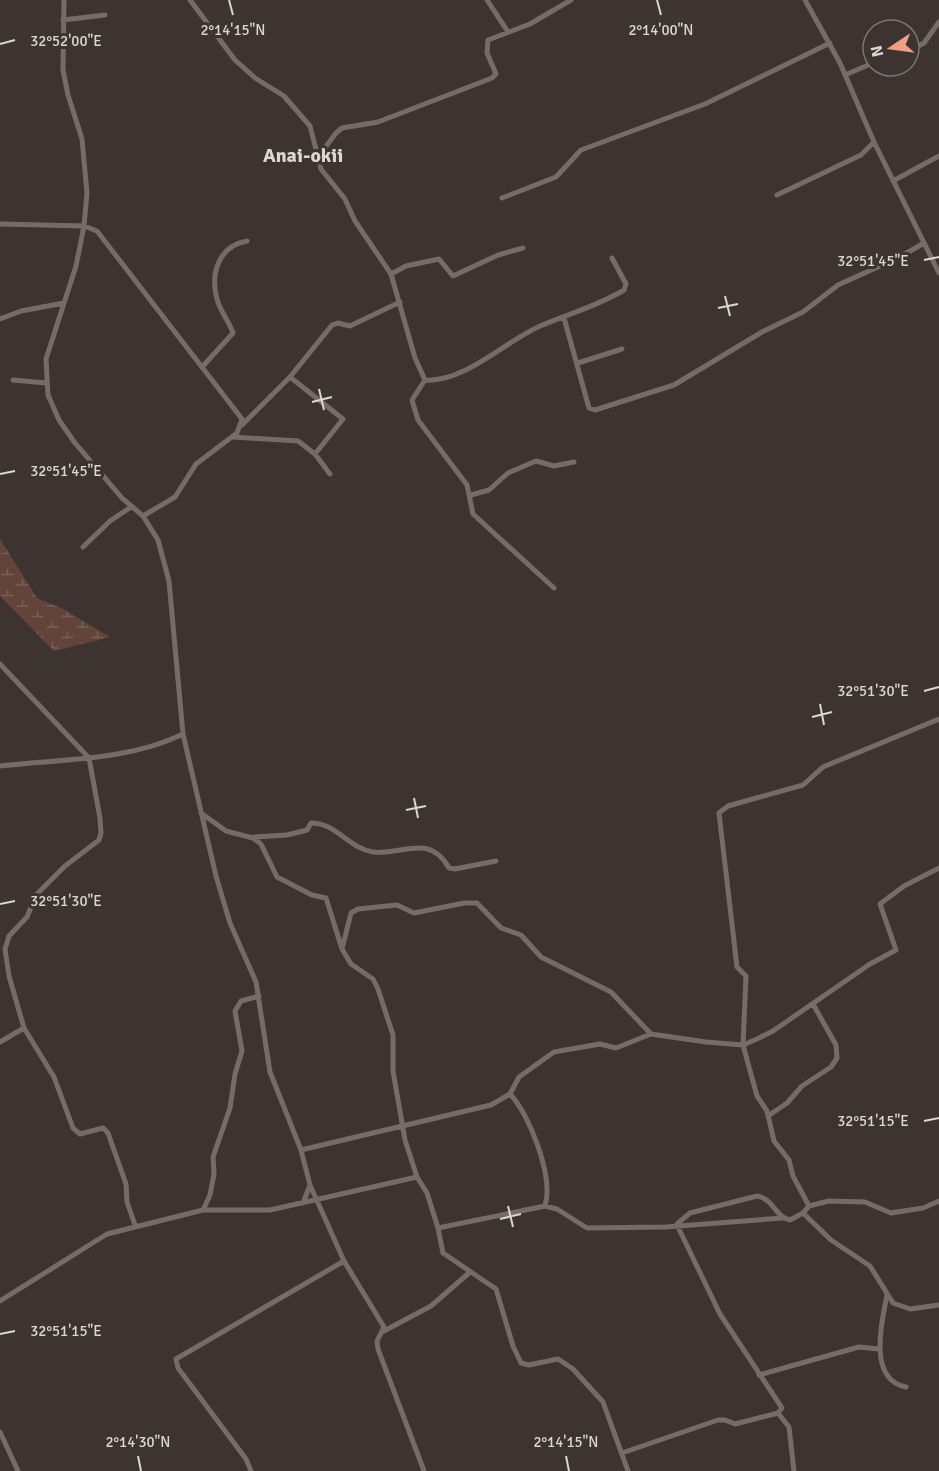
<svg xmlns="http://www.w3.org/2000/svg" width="939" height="1471" font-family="Signika,sans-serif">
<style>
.wetland{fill:url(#wetland-marsh)}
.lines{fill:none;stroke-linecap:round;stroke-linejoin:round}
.minor{stroke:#766b68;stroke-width:5}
.ticks{fill:none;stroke:#dbd5d3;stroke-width:2}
.labels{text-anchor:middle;stroke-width:6;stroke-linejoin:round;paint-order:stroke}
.quarter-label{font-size:20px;font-weight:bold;fill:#dbd5d3;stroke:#3d3431}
.ticks-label{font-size:15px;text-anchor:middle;fill:#dbd5d3;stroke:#3d3431;stroke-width:6;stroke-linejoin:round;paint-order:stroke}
</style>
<defs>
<pattern id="wetland-marsh" width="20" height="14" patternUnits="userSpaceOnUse" patternTransform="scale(1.5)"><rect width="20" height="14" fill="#63443a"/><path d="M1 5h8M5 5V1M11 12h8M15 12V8" fill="none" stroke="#795e56"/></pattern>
</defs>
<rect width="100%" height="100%" fill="#3d3431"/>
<path class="wetland" d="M 0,539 L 37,598 L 63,609 L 110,637 L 54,651 L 0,596 Z"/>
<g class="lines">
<path class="minor" d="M 64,0 L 63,70 L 68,95 L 82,139 L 87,193 L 84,226 L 76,266 L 46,359 L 48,395 L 59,420 L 75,443 L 122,498 L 143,516 L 158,540 L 169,581 L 183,734 L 216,876 L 230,923 L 256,982 L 270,1072 L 301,1150 L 310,1185 L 344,1261 L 176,1359 L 178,1368 L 246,1459 L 251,1471
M 190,0 L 235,60 L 255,78 L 284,96 L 310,126 L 321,169 L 345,199 L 355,221 L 391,274 L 415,358 L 425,380
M 487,0 L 508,32
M 805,0 L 840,63 L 874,142 L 939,273
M 63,20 L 105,15
M 909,51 L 924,43 L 939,22
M 845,75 L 873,63
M 318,157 L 336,133 L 342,128 L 378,122 L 492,78 L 496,74 L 487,53 L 488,40 L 530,24 L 571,0
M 893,181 L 939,156
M 777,195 L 861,155 L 874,142
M 502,198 L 556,177 L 581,150 L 705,104 L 830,43
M 0,224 L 84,226 L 97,231 L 242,419 L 237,433 L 196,464 L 175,497 L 143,516
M 391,274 L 406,266 L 439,259 L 453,276 L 498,255 L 523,248
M 564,318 L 589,408 L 595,410 L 674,385 L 762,332 L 803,312 L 838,285 L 900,257 L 924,243
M 0,319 L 21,311 L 64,303
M 578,363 L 622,349
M 203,366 L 233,333 C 229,321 220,311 217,299 C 210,273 219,246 247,241
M 290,377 L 343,419 L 315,454
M 13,380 L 46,383
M 425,380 L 412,400 L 418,420 L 467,485 L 473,514 L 554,588
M 425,380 C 463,383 505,342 538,327 C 567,314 596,307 624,290 L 626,284 L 612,258
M 242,425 L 290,377 L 332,325 L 338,323 L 350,326 L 400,302
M 233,437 L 298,441 L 315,454 L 330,474
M 471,495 L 489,490 L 508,473 L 536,461 L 554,466 L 574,462
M 83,547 L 110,521 L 131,507
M 0,664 L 89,758 L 100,818 L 101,833 L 99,840 L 65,866 L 36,895 L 27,917 L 9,936 L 5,949 L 9,976 L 24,1028 L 54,1077 L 73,1128 L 80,1134 L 103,1128 L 108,1133 L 126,1184 L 127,1202 L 135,1225
M 0,766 C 61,759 128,761 183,734
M 201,813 L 226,831 L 253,838 L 261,844 L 277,877 L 312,895 L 326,898 L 342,949 L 351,964 L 373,979 L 378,989 L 393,1035 L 393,1071 L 405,1140 L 417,1177
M 254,837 L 287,835 L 307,830 L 311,823 C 337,823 348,848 373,852 C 401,856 429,832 449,868 L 455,869 L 496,861
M 342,949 L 351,913 L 358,909 L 397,905 L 414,913 L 464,903 L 477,903 L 501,928 L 521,935 L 541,957 L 611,992 L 651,1034 L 706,1042 L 743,1045 L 757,1039 L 773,1031 L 870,964 L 896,950 L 880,904 L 904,886 L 939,868
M 0,1042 L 24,1028
M 510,1094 C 530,1115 554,1178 545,1206
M 768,1116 L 787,1103 L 802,1086 L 831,1067 L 837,1058 L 836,1045 L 813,1004
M 301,1150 L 491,1105 L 510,1094 L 519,1077 L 554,1052 L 600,1044 L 616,1048 L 651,1034
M 303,1203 L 310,1185
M 809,1206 L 793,1176 L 789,1160 L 774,1141 L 767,1111 L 757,1096 L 743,1045 L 746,976 L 737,967 L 719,813 L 728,806 L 803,785 L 823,767 L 939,719
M 203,1210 L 210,1195 L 214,1174 L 213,1157 L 230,1108 L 235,1074 L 242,1051 L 235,1011 L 241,1001 L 259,996
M 803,1213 L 831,1240 L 870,1266 L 893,1303 L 910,1309 L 939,1305
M 677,1224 L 690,1213 L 757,1196 C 774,1199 775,1217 790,1220 L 803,1213 L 809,1206 L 829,1201 L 865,1202 L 891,1213 L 923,1208 L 939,1201
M 438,1228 L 443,1253 L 496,1289 L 513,1346 L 521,1363 L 529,1365 L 558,1359 L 573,1369 L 603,1402 L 628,1471
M 344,1261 L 384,1327 L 377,1341 L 378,1349 L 424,1471
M 887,1295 C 882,1320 867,1380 906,1387
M 0,1301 L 107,1234 L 203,1210 L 270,1210 L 417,1177 L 427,1193 L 438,1228 L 545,1206 L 557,1209 L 587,1228 L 666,1227 L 783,1218
M 384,1331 L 431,1306 L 469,1273
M 759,1375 L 859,1347 L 879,1349
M 778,1413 L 789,1427 L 794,1471
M 0,1432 L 18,1471
M 622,1453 L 718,1420 L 725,1420 L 735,1424 L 778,1413 L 782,1408 L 720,1314 L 677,1225"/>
</g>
<path class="ticks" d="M 229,0 L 233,15M 657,0 L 661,15M 0,44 L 15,40M 924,260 L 939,257M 725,296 L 730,316M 718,308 L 738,304M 319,389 L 324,410M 312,402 L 332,397M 0,474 L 15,471M 924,691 L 939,687M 820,704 L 824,725M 812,717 L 832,712M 414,798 L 418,818M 406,810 L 426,806M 0,904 L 15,901M 924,1121 L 939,1118M 508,1206 L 513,1227M 500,1219 L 521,1214M 0,1334 L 15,1331M 138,1456 L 141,1471M 566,1456 L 569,1471"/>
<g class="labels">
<g class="quarter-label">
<text x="303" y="162">Anai-okii</text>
</g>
</g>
<g class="ticks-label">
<text x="233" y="35">2°14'15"N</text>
<text x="661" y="35">2°14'00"N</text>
<text x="66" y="46">32°52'00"E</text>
<text x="873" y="266">32°51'45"E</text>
<text x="66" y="476">32°51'45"E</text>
<text x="873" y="696">32°51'30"E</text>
<text x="66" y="906">32°51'30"E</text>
<text x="873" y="1126">32°51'15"E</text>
<text x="66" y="1336">32°51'15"E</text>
<text x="138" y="1447">2°14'30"N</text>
<text x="566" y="1447">2°14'15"N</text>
</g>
<g transform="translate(891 48) rotate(257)"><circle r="28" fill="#3d3431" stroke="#7c7472" stroke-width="1.5"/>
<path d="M0-4.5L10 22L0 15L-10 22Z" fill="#f39f85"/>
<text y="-9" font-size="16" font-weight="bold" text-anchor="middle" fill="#dbd5d3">N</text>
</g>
</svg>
